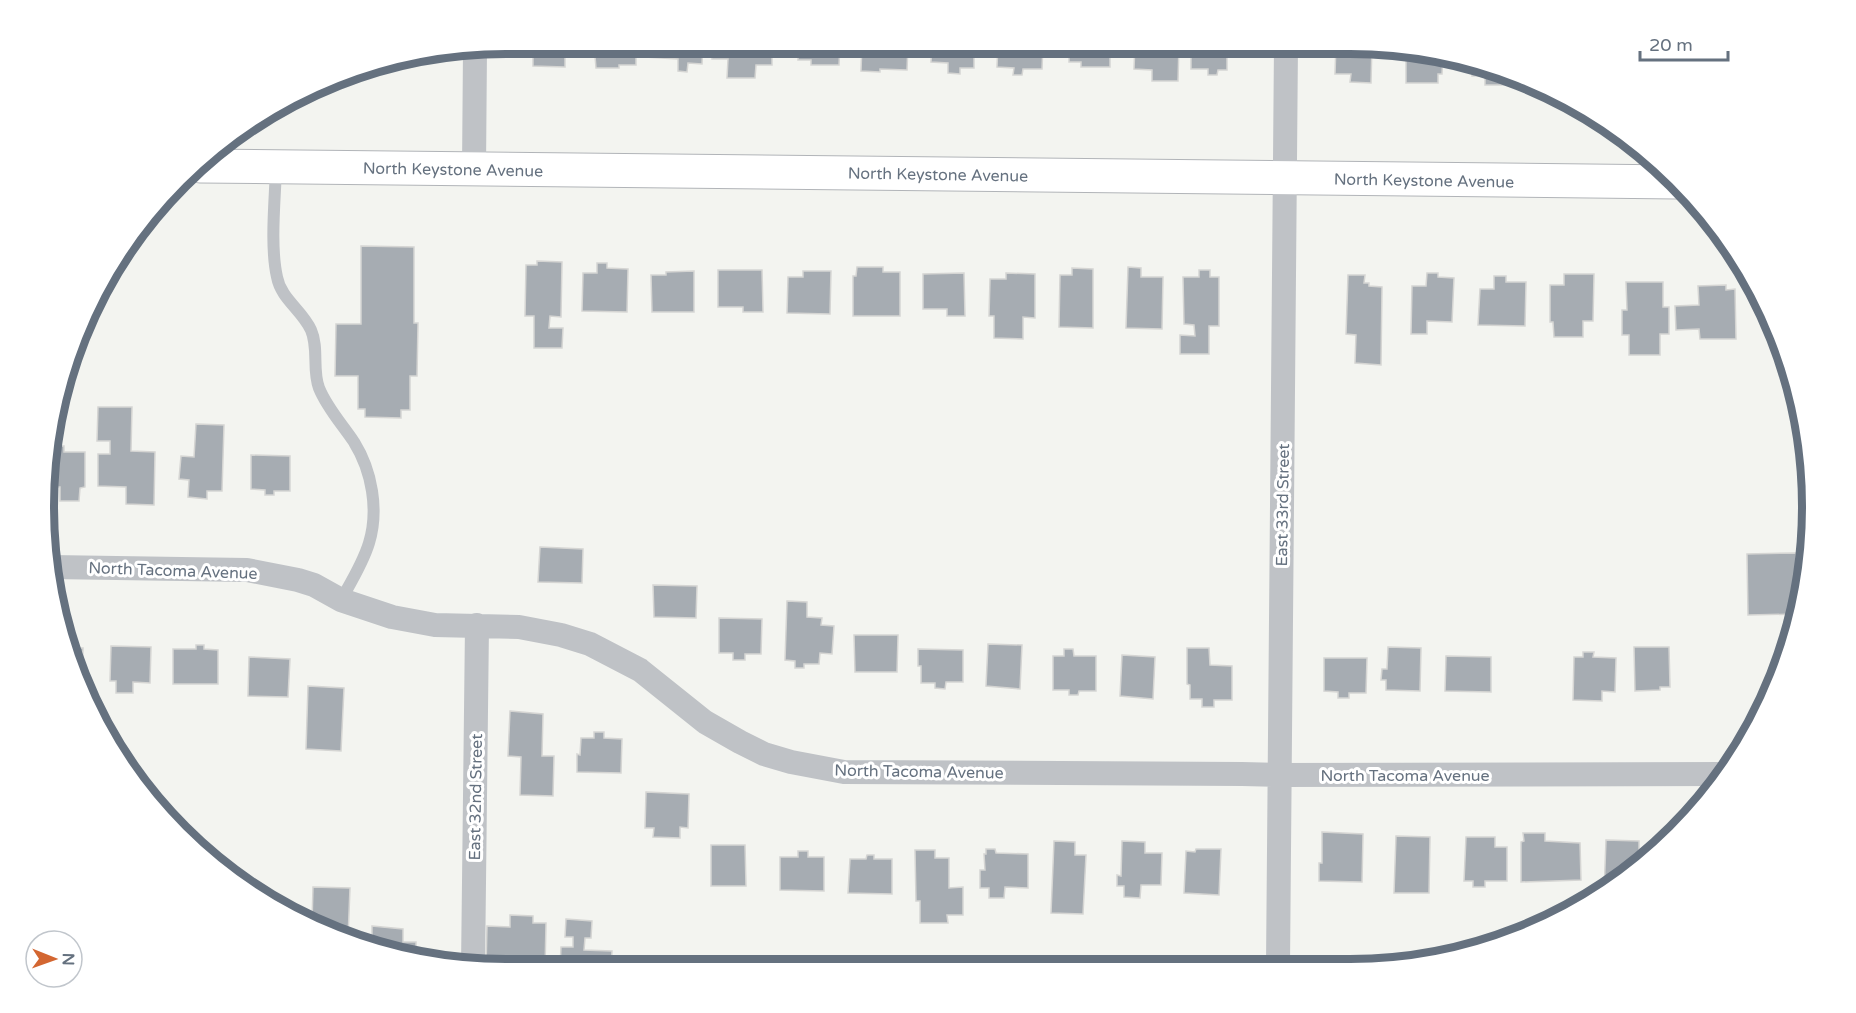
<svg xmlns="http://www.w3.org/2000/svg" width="1856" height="1013" font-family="'Varela Round',sans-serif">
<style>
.building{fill:#a6acb2;stroke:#d5d5d3;stroke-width:1.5}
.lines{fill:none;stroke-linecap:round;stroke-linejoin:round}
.primary-casing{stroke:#b1b4b8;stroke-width:35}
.lane{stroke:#bfc2c6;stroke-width:12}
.street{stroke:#bfc2c6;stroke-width:24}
.primary{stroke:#fff;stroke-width:33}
.labels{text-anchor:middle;stroke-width:6;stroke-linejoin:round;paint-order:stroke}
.street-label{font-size:16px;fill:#65717f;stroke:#fff}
.rim{fill:none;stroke:#65717f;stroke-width:8}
</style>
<rect width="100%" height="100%" fill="#f3f4f0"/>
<path class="building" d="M 533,44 L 565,44 L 565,67 L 533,66 Z
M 594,44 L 636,44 L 636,65 L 619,65 L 619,68 L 596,68 Z
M 645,44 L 703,44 L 702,64 L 688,63 L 687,72 L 678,71 L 678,59 L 645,57 Z
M 712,44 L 772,44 L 772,65 L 756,65 L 755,78 L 727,78 L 728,59 L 712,59 Z
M 799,44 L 840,44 L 839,65 L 811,65 L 811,60 L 798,60 Z
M 862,44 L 908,44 L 907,70 L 880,69 L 880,72 L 861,71 Z
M 932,44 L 974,44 L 974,68 L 960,68 L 960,74 L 948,73 L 948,63 L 931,62 Z
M 998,44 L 1043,44 L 1042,69 L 1023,69 L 1022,75 L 1013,75 L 1014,68 L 997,67 Z
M 1069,44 L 1110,44 L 1110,67 L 1081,67 L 1081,62 L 1069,62 Z
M 1135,44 L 1179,44 L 1178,81 L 1152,81 L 1152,70 L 1134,69 Z
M 1191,44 L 1227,44 L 1227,70 L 1218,70 L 1217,75 L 1208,75 L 1208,69 L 1191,69 Z
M 1336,44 L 1372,44 L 1371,83 L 1350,82 L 1351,74 L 1335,74 Z
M 1406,49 L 1443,55 L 1442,74 L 1438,74 L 1438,83 L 1406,83 Z
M 1472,60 L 1511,77 L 1511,85 L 1485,85 L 1485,76 L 1472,76 Z
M 361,246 L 414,247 L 414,323 L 418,323 L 417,376 L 410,376 L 410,410 L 401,410 L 401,418 L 365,417 L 365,409 L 358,409 L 358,376 L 335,376 L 336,324 L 361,324 Z
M 537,261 L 562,262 L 561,317 L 550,316 L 549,328 L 563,328 L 562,348 L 534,348 L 534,316 L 525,316 L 526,265 L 537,265 Z
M 597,263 L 607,263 L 607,268 L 628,269 L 627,312 L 582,311 L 583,273 L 597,273 Z
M 857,267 L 883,267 L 883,272 L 900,272 L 900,316 L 853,316 L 853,276 L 856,276 Z
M 1128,267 L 1141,268 L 1141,277 L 1163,277 L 1162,329 L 1126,328 Z
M 1072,268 L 1093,269 L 1093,328 L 1059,327 L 1060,275 L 1072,275 Z
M 718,270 L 762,270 L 763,312 L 743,312 L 743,307 L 718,307 Z
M 1199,270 L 1210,270 L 1210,277 L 1219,277 L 1219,326 L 1209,326 L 1209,354 L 1180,354 L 1180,335 L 1195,336 L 1194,325 L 1184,324 L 1183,277 L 1199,277 Z
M 694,271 L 694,312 L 652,312 L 651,275 L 666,275 L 666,272 Z
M 803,271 L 831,271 L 830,314 L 787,313 L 788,277 L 803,277 Z
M 964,273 L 965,316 L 947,316 L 947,309 L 923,309 L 923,274 Z
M 1006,273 L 1035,274 L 1035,318 L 1023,317 L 1023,339 L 994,338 L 994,316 L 989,316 L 990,279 L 1006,279 Z
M 1427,273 L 1438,273 L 1438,277 L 1454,278 L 1452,322 L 1427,321 L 1427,334 L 1411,334 L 1412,286 L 1426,286 Z
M 1564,274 L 1594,274 L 1593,321 L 1583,321 L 1583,337 L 1554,337 L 1553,322 L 1550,322 L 1550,285 L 1564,285 Z
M 1348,275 L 1365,275 L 1364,283 L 1369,283 L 1369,286 L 1382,287 L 1381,365 L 1355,363 L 1356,335 L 1346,334 Z
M 1494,276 L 1506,276 L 1506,282 L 1526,282 L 1525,326 L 1478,325 L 1480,289 L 1494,289 Z
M 1626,282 L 1663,282 L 1663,307 L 1669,307 L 1669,334 L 1660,334 L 1660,355 L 1629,355 L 1629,335 L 1622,335 L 1622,310 L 1627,310 Z
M 1726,285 L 1726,290 L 1735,289 L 1736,339 L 1700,339 L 1699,329 L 1676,330 L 1675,306 L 1699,305 L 1698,286 Z
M 98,407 L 132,407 L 131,451 L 155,452 L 154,505 L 126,504 L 126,487 L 98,486 L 98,454 L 110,454 L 110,441 L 97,441 Z
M 196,424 L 224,425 L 222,491 L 207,491 L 207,499 L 188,497 L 189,480 L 179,479 L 181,456 L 194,457 Z
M 53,446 L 64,446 L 64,452 L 85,452 L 85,487 L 80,488 L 79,501 L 60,501 L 60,487 L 49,487 Z
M 251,455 L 290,456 L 290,491 L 274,491 L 274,495 L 265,495 L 265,490 L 251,489 Z
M 540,547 L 583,549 L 582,583 L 538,582 Z
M 1796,553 L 1797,614 L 1748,615 L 1747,554 Z
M 653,585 L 697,586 L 696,618 L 654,617 Z
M 787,601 L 807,602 L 807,617 L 822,618 L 821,625 L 834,626 L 832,654 L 820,653 L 819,664 L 804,664 L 804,668 L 795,668 L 795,661 L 785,660 Z
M 719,618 L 762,619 L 761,654 L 745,654 L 745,660 L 733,660 L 733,653 L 719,653 Z
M 854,635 L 898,635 L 897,672 L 855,672 Z
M 988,644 L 1022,645 L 1020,689 L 986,686 Z
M 196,645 L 204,645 L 204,649 L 218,650 L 218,684 L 173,684 L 173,649 L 196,649 Z
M 111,646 L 151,647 L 150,683 L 133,682 L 133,693 L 116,693 L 116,681 L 110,681 Z
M 1388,647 L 1421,648 L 1420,691 L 1386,690 L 1386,680 L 1381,680 L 1382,669 L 1387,669 Z
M 1634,647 L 1669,647 L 1670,687 L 1660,687 L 1660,690 L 1635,691 Z
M 70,648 L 83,648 L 82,690 L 79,684 Z
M 1187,648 L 1209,648 L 1210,665 L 1232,666 L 1232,700 L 1214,700 L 1214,707 L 1202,707 L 1202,699 L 1190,699 L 1190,685 L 1187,684 Z
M 918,649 L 963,650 L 963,682 L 946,682 L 945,689 L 935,688 L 935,683 L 921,683 L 921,666 L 918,666 Z
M 1064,649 L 1073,649 L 1074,656 L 1096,656 L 1096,691 L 1079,691 L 1078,695 L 1069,695 L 1069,690 L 1053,690 L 1053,656 L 1064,656 Z
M 1583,652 L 1594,652 L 1593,657 L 1616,658 L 1615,692 L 1602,691 L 1602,701 L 1573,700 L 1574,657 L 1583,657 Z
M 1122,655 L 1155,657 L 1153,699 L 1120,696 Z
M 1446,656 L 1491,657 L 1491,692 L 1445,691 Z
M 249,657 L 290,659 L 288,697 L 248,696 Z
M 1324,658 L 1367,658 L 1366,693 L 1349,693 L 1349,698 L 1338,698 L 1338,692 L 1324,691 Z
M 308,686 L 344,688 L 341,751 L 306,749 Z
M 510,711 L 543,714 L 542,756 L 554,756 L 553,796 L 520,795 L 521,757 L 508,756 Z
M 594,732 L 604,732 L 604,738 L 622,739 L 621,773 L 577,772 L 577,754 L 580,755 L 581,738 L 594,738 Z
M 646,792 L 689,794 L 688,828 L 680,827 L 680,838 L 653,837 L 654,828 L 645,828 Z
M 1322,832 L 1363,834 L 1362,882 L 1319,881 L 1319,863 L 1322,863 Z
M 1523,833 L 1545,833 L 1545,841 L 1580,843 L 1581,880 L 1521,882 L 1521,842 L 1524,841 Z
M 1396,836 L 1430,837 L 1429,893 L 1394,893 Z
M 1466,837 L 1495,837 L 1495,847 L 1507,847 L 1507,881 L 1485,881 L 1485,887 L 1473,887 L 1473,881 L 1464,881 Z
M 1606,840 L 1639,841 L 1639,849 L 1645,849 L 1645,858 L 1604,893 Z
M 1054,841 L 1075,842 L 1075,855 L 1086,855 L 1083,914 L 1051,913 Z
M 1122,841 L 1145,842 L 1145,853 L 1162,853 L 1161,885 L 1141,885 L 1140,898 L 1124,897 L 1124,886 L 1117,886 L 1117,875 L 1121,876 Z
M 711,845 L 745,845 L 746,886 L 711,886 Z
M 986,849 L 995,849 L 996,853 L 1028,854 L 1028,888 L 1005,887 L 1004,898 L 989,898 L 989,888 L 980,888 L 980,870 L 985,870 L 984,854 L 986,854 Z
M 1196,849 L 1221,849 L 1219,895 L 1184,893 L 1186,851 L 1195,852 Z
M 915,850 L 935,850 L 935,858 L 949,858 L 949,888 L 963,887 L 963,915 L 947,915 L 948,923 L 920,923 L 920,901 L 916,901 Z
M 798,851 L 808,851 L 808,857 L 824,857 L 824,891 L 780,890 L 780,857 L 798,857 Z
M 867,855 L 874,855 L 874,859 L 892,859 L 892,894 L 848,893 L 850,859 L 866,859 Z
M 313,887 L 350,888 L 348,938 L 312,923 Z
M 510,915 L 533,916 L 533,923 L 546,923 L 545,968 L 486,968 L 487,926 L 510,927 Z
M 566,919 L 592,921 L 591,938 L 585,938 L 584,950 L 612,951 L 611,968 L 560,968 L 561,947 L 573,947 L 573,937 L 565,937 Z
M 372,926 L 403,929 L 403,942 L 416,942 L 416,959 L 386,954 L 372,948 Z"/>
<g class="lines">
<g class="primary-casing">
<path id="primary" d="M 200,166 L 1677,182"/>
</g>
<path class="lane" d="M 276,168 C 275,200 270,246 277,277 C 281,299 302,310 311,330 C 319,348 312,370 319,388 C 327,408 342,424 354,442 C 372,471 379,510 369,543 C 363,563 351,582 341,600"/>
<path class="street" d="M 474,169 L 475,49
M 51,567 L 247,570 L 298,580 L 314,585 L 341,600 L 392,617 L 435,625 L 519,627 L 561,635 L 590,644 L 640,670 L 705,722 L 740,742 L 764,754 L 791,762 L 844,772 L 1242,774 L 1279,775 L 1725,774
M 1278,966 L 1286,44
M 473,968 L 477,625"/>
<use href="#primary" class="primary"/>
</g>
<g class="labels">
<g class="street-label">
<text transform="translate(453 169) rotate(1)" y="6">North Keystone Avenue</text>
<text transform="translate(938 174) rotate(1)" y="6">North Keystone Avenue</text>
<text transform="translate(1424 180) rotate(1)" y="6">North Keystone Avenue</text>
<text transform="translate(1282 505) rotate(-89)" y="6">East 33rd Street</text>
<text transform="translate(173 570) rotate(2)" y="6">North Tacoma Avenue</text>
<text transform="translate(919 771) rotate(1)" y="6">North Tacoma Avenue</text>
<text x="1405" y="781">North Tacoma Avenue</text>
<text transform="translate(475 797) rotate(-89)" y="6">East 32nd Street</text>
</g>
</g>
<path d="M0 0H1856V1013H0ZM506 54H1350A452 452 0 0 1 1802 506V507A452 452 0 0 1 1350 959H506A452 452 0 0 1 54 507V506A452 452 0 0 1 506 54Z" fill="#fff" fill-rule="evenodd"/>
<path class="rim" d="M506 54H1350A452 452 0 0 1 1802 506V507A452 452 0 0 1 1350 959H506A452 452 0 0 1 54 507V506A452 452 0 0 1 506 54Z"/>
<g transform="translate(54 959) rotate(91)"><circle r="28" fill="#ffffff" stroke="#c1c6cc" stroke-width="1.5"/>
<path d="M0-4.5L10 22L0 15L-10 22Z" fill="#d36631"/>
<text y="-9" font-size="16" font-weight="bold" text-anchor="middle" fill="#65717f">N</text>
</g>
<path d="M1640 51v9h88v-9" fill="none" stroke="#65717f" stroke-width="3"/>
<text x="1649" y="51" font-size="18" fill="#65717f" stroke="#ffffff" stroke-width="4.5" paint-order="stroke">20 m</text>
</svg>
